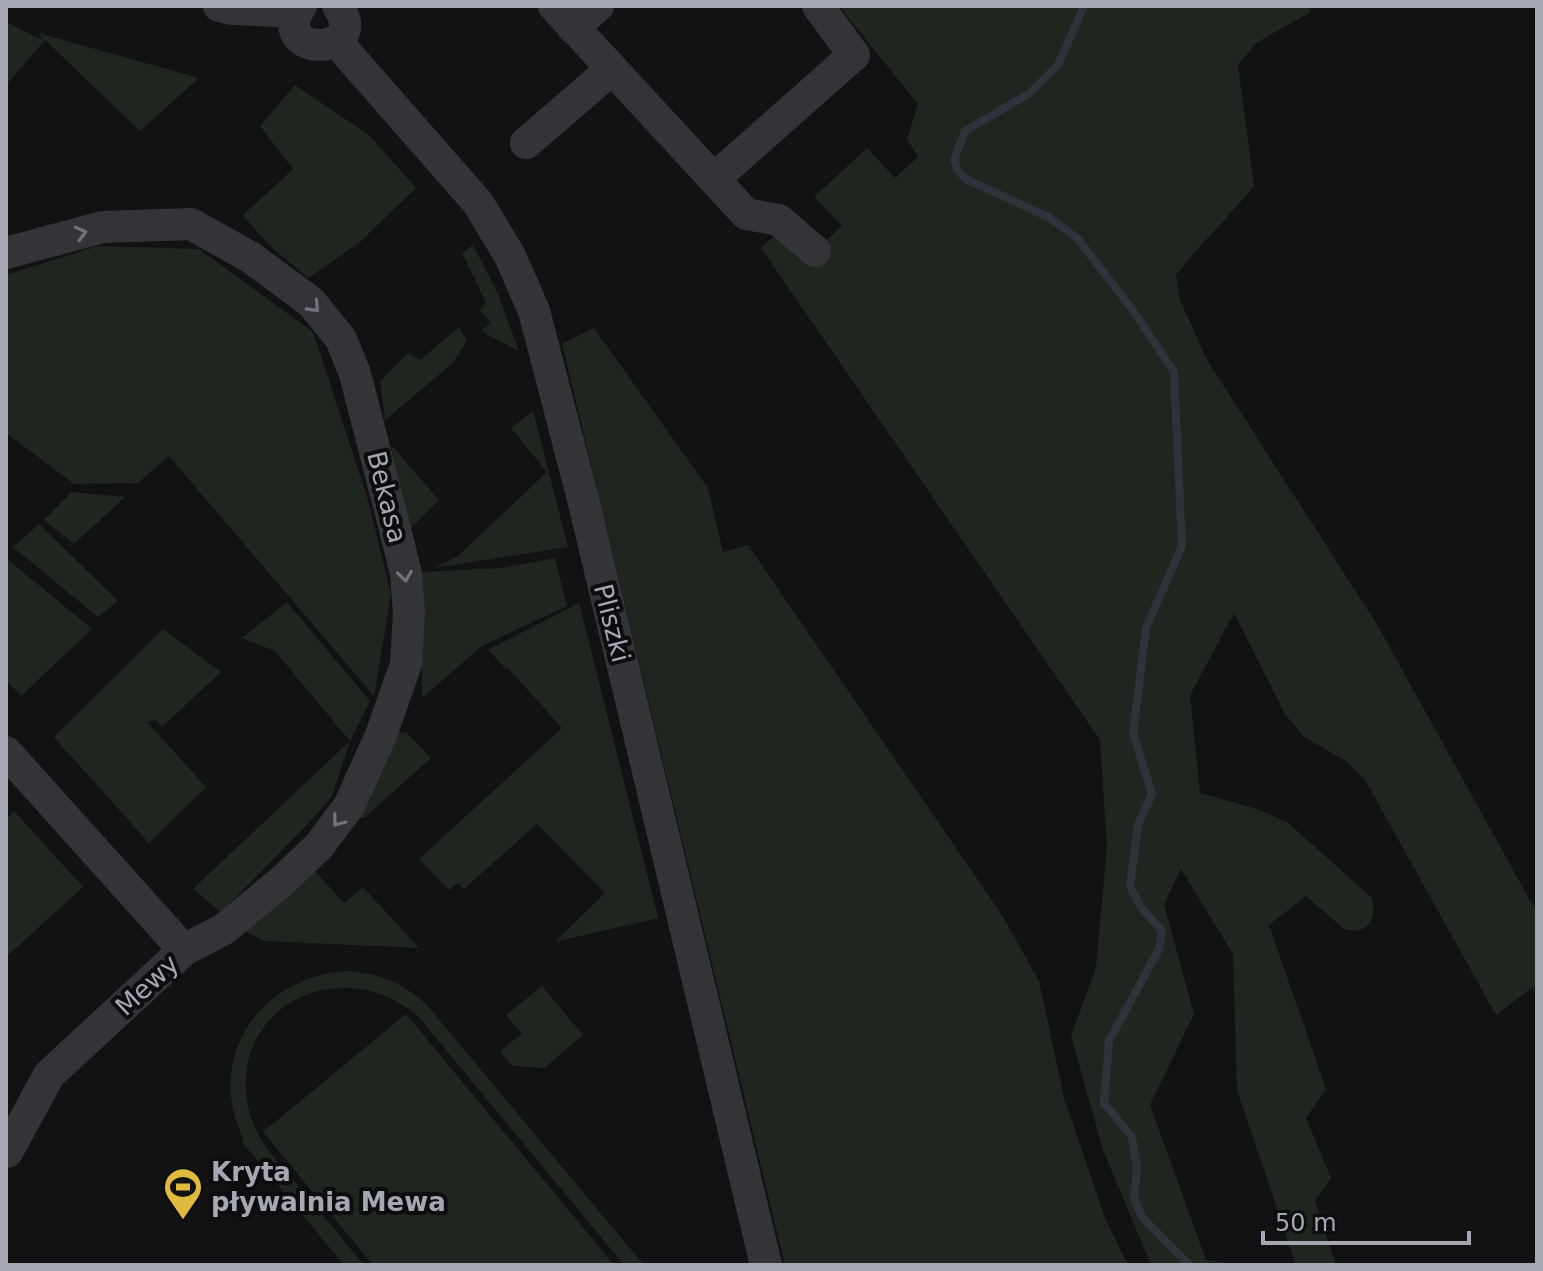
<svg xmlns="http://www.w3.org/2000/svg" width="1543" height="1271" font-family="'DejaVu Sans',sans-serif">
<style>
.green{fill:#1f2620}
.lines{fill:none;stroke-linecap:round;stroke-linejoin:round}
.stream{stroke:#2d333b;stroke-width:8}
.minor{stroke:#343438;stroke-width:32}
.oneway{stroke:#72747c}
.labels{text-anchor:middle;stroke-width:8;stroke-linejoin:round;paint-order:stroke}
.street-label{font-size:26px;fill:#a5a8b3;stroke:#0d0d0f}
.poi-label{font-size:26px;font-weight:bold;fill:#a5a8b3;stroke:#0d0d0f;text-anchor:start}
</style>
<rect width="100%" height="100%" fill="#121214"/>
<path class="green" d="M 839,6 L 1307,6 L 1311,12 L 1256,43 L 1238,65 L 1254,186 C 1229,217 1200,244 1176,275 L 1180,300 L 1207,360 L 1378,626 L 1537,913 L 1537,984 L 1496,1015 L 1365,780 L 1346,761 L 1304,737 L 1285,714 L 1234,613 L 1190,695 L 1200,793 L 1257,809 L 1287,822 L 1371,897 C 1379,917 1367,937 1344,929 L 1306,896 L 1269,925 L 1326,1089 L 1306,1118 L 1331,1178 L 1315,1201 L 1336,1265 L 1296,1265 L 1237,1090 L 1233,954 L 1181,869 L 1164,904 L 1194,1014 L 1150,1105 L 1206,1260 L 1240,1265 L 1151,1265 L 1103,1150 L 1071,1036 L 1096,968 L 1107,847 L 1100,740 L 761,248 L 776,234 L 804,261 L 842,226 L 814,197 L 867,148 L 895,178 L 918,157 L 907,139 L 918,104 Z
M 6,22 L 43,40 L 38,33 L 199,78 L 140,131 L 45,40 L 6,85 Z
M 295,85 L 369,135 L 416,188 L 359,243 L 308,278 L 269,245 L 243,215 L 293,169 L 260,126 Z
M 473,245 L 498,294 L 519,351 L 481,331 L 491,323 L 480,310 L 486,302 L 462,253 Z
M 98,246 L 199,249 L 313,332 L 368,500 L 391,594 L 374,696 L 169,456 L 138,483 L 74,484 L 6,433 L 6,275 Z
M 459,327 L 467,340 L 453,363 L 385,420 L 380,381 L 408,353 L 420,360 Z
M 594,328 L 708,488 L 723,552 L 748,545 L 1002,915 L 1039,981 L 1064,1098 L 1105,1218 L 1128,1265 L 785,1265 L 562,344 Z
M 533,411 L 568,547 L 434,568 L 458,556 L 547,472 L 511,428 Z
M 391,445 L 439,500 L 409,530 Z
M 72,492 L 125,497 L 74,544 L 44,520 Z
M 39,524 L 118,601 L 98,617 L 13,547 Z
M 6,558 L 92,629 L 21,696 L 6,680 Z
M 555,558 L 567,606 L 482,646 L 422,698 L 421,572 L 501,568 Z
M 287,602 L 370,701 L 350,741 L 332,796 L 310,822 L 221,912 L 193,889 L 350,741 L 275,651 L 242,638 Z
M 579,603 L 658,918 L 555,942 L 605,893 L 537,824 L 464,889 L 458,883 L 449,890 L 419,859 L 562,728 L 508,668 L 506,669 L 488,650 Z
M 163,629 L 221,672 L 162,727 L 156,720 L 147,722 L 206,787 L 149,843 L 54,737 Z
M 396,732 L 407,733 L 431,758 L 364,818 L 359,817 Z
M 14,811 L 83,887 L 6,957 L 6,819 Z
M 315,871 L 344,903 L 363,887 L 419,948 L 265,941 L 242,930 Z
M 346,971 C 378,973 403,983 426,1004 L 644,1265 L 624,1265 L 418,1016 C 339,949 225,1009 249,1110 C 256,1142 281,1166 302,1190 C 323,1215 343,1240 364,1265 L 344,1265 L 242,1142 L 244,1140 C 203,1058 260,977 346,971 Z
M 542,986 L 583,1035 L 544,1068 L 512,1066 L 500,1051 L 522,1034 L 506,1015 Z
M 406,1014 L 614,1265 L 373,1265 L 263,1132 Z"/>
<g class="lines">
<path class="stream" d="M 1084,6 L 1058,65 L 1030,93 L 965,131 L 954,160 L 958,171 L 966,179 L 1050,218 L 1078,239 L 1134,312 L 1174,372 L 1182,546 L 1146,628 L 1133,733 L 1152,794 L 1138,825 L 1130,886 L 1140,906 L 1162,931 L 1159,949 L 1109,1041 L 1104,1103 L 1132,1137 L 1137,1167 L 1134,1199 L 1143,1218 L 1189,1265"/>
<path class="minor" d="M 219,6 L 232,9 L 297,12
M 301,6 C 267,58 373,58 338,6
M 554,6 L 746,214 L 779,220 L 815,251
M 573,28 L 598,6
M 336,41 L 478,203 L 510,256 L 534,311 L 583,499 L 766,1265
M 526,143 L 612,69
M 714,179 L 854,55 L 818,6
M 6,253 L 103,227 L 191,224 L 250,257 L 311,302 L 341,339 L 355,374 L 395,529 L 406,574 L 409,613 L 406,664 L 381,735 L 349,806 L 319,846 L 281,882 L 224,929 L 184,950
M 6,752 L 184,950 L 49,1075 L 7,1152"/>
</g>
<defs><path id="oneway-chevron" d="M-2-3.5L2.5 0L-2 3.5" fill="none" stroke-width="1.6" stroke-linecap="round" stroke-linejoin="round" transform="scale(2)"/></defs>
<g class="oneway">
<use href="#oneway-chevron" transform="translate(81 233) rotate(-15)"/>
<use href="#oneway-chevron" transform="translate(314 307) rotate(47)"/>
<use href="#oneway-chevron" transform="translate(405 576) rotate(82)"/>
<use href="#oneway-chevron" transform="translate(338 821) rotate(127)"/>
</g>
<defs>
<g id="stadium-pin" transform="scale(2)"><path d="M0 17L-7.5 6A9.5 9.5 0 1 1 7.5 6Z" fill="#dfba3f" stroke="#0d0d0f"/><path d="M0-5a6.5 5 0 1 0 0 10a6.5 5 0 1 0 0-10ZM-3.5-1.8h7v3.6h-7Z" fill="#111"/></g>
</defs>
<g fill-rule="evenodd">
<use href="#stadium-pin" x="183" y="1187"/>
</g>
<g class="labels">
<g class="street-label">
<text transform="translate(387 497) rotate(76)" y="9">Bekasa</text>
<text transform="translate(612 623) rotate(76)" y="9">Pliszki</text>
<text transform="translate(147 985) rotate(-43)" y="9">Mewy</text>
</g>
<g class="poi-label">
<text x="211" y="1181">Kryta<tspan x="211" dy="30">pływalnia Mewa</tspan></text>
</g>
</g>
<rect width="1543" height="1271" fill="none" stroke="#a5a8b3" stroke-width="16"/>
<path d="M1263 1231v12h206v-12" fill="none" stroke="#a5a8b3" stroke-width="4"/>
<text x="1275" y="1231" font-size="24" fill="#a5a8b3" stroke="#0d0d0f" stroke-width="6" paint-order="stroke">50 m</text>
</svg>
